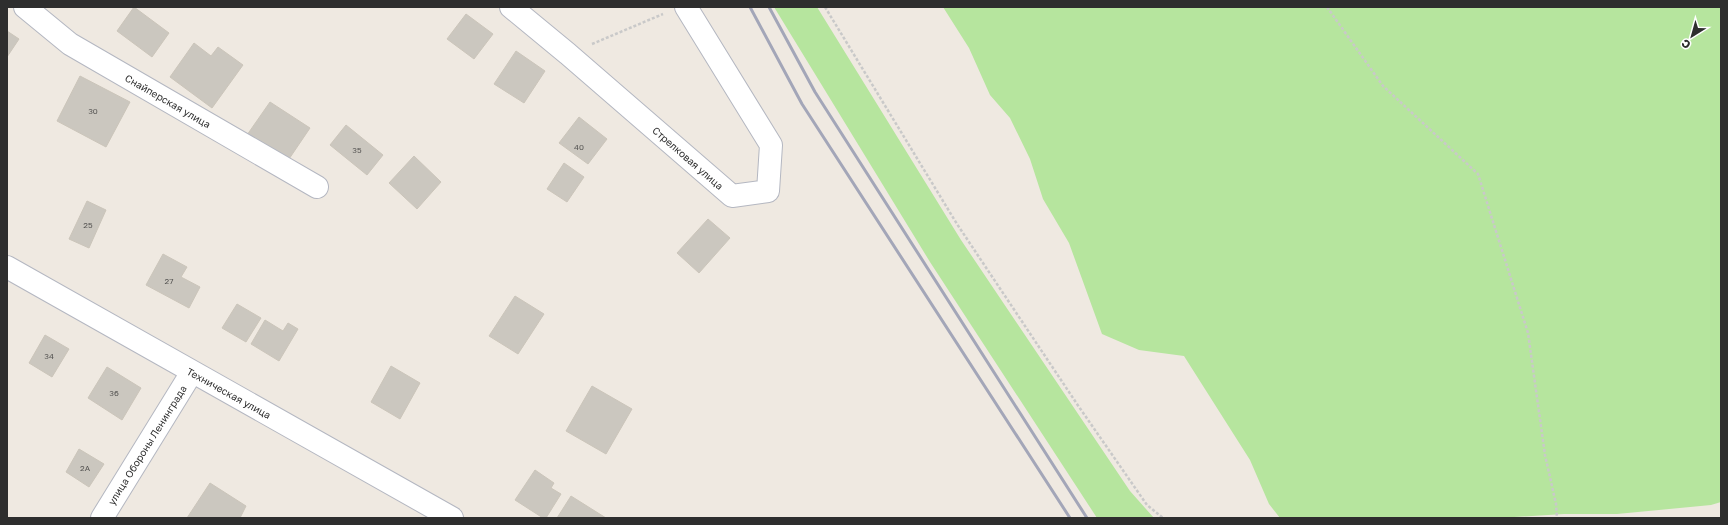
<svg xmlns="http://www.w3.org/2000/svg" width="1728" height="525" font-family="'Golos Text',sans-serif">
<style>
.green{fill:#b6e59e}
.building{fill:#cbc7bf;stroke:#cbc5ba}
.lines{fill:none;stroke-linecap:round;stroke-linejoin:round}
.street-casing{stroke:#b4b7c1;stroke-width:24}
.path{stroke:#c9c9c9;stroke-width:2.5;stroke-dasharray:3 2;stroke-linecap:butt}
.street{stroke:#fff;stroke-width:22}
.rail{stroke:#a3a6b8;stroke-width:3}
.labels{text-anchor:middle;stroke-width:3;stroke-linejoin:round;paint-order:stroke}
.number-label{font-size:8px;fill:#555452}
.street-label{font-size:10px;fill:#2e2e2e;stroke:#fff}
</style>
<rect width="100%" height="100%" fill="#efe9e1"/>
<path class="green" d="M 774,7 L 817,7 L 961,240 L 1130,491 L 1154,518 L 1097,518 L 930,262 Z
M 943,7 L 1721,7 L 1721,502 L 1711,505 L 1617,514 L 1564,514 L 1498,518 L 1280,518 L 1269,504 L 1250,460 L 1184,356 L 1139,350 L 1102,334 L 1069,243 L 1043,199 L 1030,159 L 1010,118 L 990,95 L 969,48 Z"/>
<path class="building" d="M 134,7 L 169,33 L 152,57 L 117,31 Z
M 466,14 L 493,34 L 474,59 L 447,39 Z
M 7,31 L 19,39 L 7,57 Z
M 194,43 L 211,56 L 218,47 L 243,65 L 212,108 L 170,77 Z
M 516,51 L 545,71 L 524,103 L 494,84 Z
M 80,76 L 130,102 L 106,147 L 57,121 Z
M 270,102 L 310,128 L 287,162 L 247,135 Z
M 579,117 L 607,139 L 588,164 L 559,143 Z
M 346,125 L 383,155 L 367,175 L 330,145 Z
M 414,156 L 441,182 L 417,209 L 389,183 Z
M 564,163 L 584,177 L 567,202 L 547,189 Z
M 87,201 L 106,210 L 89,248 L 69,239 Z
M 708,219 L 730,238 L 699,273 L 677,253 Z
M 163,254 L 187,267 L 181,277 L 200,287 L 189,308 L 146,285 Z
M 515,296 L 544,314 L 518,354 L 489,336 Z
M 237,304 L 261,318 L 246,342 L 222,328 Z
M 265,320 L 283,331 L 288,323 L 298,329 L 279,361 L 251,344 Z
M 45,335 L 69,349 L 52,377 L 29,363 Z
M 391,366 L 420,383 L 400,419 L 371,402 Z
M 107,367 L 141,388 L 122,420 L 88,398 Z
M 592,386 L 632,409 L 606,454 L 566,431 Z
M 79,449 L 104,464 L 89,487 L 66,472 Z
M 535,470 L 554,483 L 551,488 L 561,494 L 546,518 L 543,518 L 515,500 Z
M 210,483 L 246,506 L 240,518 L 187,518 Z
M 571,496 L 606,518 L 557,518 Z"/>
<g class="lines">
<g class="street-casing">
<path id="street" d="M 25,7 L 70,44 L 317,187
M 511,7 L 568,54 L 732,196 L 768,191 L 771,145 L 686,7
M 7,267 L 452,518
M 102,518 L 192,372"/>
</g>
<path class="path" d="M 825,7 L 957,224 L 1077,404 L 1147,505 L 1163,518
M 1327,7 L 1383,86 L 1478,174 L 1528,333 L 1545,455 L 1556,504 L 1557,518
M 592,44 L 663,14"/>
<use href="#street" class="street"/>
<path class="rail" d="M 750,7 L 802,104 L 1070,518
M 769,7 L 815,92 L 1087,518"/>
</g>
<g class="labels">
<g class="number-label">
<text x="93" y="114">30</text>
<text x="579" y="150">40</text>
<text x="357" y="153">35</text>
<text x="88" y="228">25</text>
<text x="169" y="284">27</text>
<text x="49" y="359">34</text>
<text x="114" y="396">36</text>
<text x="85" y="471">2А</text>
</g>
<g class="street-label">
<text transform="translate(168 101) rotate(30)" y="4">Снайперская улица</text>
<text transform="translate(688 158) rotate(41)" y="4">Стрелковая улица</text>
<text transform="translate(229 393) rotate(29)" y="4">Техническая улица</text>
<text transform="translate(147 445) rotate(-58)" y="4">улица Обороны Ленинграда</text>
</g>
</g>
<rect width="1728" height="525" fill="none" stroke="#2e2e2e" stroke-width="16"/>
<g transform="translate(1692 36) rotate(217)" stroke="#ffffff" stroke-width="3" paint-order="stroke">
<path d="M0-3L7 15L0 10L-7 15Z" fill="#2e2e2e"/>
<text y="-6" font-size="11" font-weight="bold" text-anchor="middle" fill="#2e2e2e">С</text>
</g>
</svg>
